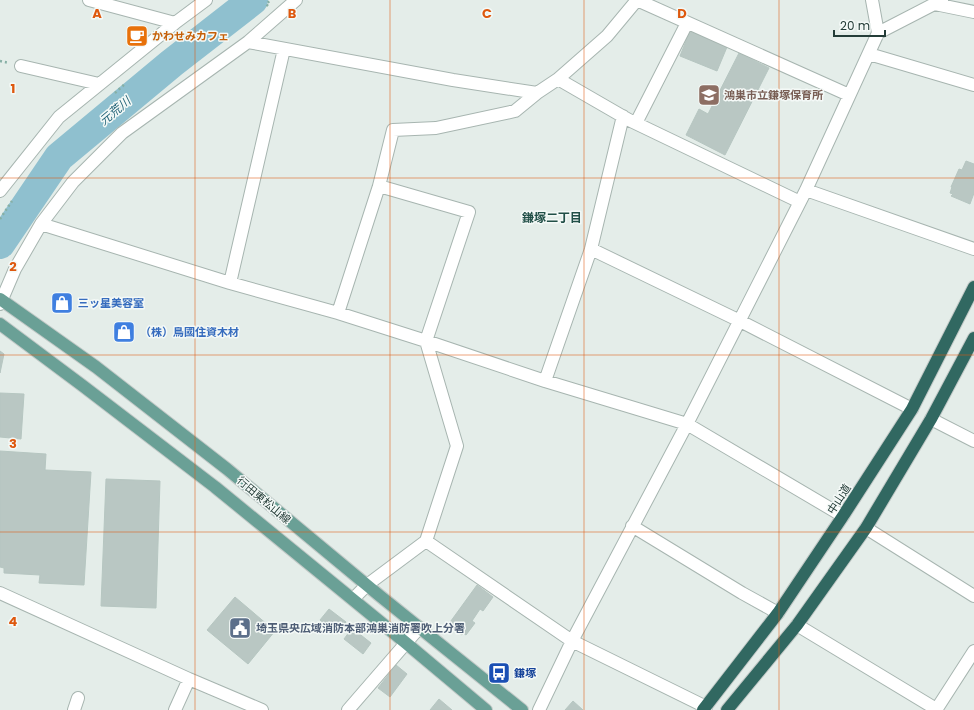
<svg xmlns="http://www.w3.org/2000/svg" width="974" height="710" font-family="Poppins,'Noto Sans JP',sans-serif">
<style>
.lines{fill:none;stroke-linecap:round;stroke-linejoin:round}
.river{stroke:#8fc0cf;stroke-width:30}
.building{fill:#b9c7c3;stroke:#b6c6c1}
.minor-casing{stroke:#a7b5b0;stroke-width:14}
.major-casing{stroke:#c2c9c7;stroke-width:14}
.highway-casing{stroke:#c2c9c7;stroke-width:14}
.path{stroke:#86afa5;stroke-width:2.5;stroke-dasharray:2 3;stroke-linecap:butt}
.minor{stroke:#fff;stroke-width:12}
.major{stroke:#6aa096;stroke-width:12}
.highway{stroke:#316861;stroke-width:12}
.grid{fill:none;stroke:#de580e;stroke-width:1;stroke-opacity:0.55}
.labels{text-anchor:middle;stroke-width:3;stroke-linejoin:round;paint-order:stroke}
.food-label{font-size:11px;font-weight:bold;fill:#c56008;stroke:#f4f9f7;text-anchor:start}
.education-label{font-size:11px;font-weight:bold;fill:#785e54;stroke:#f4f9f7;text-anchor:start}
.shop-label{font-size:11px;font-weight:bold;fill:#366cbe;stroke:#f4f9f7;text-anchor:start}
.street-label{font-size:11px;fill:#243d38;stroke:#f4f9f7}
.service-label{font-size:11px;font-weight:bold;fill:#4e5e75;stroke:#f4f9f7;text-anchor:start}
.transit-label{font-size:11px;font-weight:bold;fill:#164399;stroke:#f4f9f7;text-anchor:start}
.water-label{font-size:12px;font-style:italic;fill:#206277;stroke:#f4f9f7}
.neighbourhood-label{font-size:12px;font-weight:bold;fill:#214f47;stroke:#f4f9f7}
.grid-label{font-size:13px;text-anchor:middle;font-weight:bold;fill:#de580e;stroke:#f4f9f7;stroke-width:3;stroke-linejoin:round;paint-order:stroke}
</style>
<rect width="100%" height="100%" fill="#e4ede9"/>
<g class="lines">
<path class="river" d="M 0,244 L 59,157 L 172,63 L 253,0"/>
</g>
<path class="building" d="M 690,31 L 727,47 L 717,71 L 680,56 Z
M 739,53 L 769,68 L 725,155 L 686,135 L 699,109 L 708,114 Z
M 966,161 L 974,164 L 974,193 L 970,204 L 951,196 L 953,194 L 950,193 L 952,187 L 951,187 L 959,169 L 962,170 Z
M 0,351 L 4,354 L 0,373 Z
M 0,393 L 24,394 L 21,439 L 0,437 Z
M 0,451 L 46,454 L 45,470 L 91,472 L 84,585 L 39,583 L 40,575 L 4,573 L 4,568 L 0,567 Z
M 106,479 L 160,481 L 156,608 L 101,606 Z
M 477,585 L 493,597 L 483,611 L 480,609 L 472,621 L 475,623 L 466,635 L 463,633 L 462,635 L 448,625 Z
M 235,597 L 275,631 L 248,664 L 207,630 Z
M 329,609 L 346,622 L 337,633 L 320,620 Z
M 352,628 L 371,643 L 363,654 L 344,639 Z
M 396,665 L 407,674 L 390,697 L 378,688 Z
M 439,699 L 452,710 L 430,710 Z
M 573,701 L 583,710 L 565,710 Z"/>
<g class="lines">
<g class="minor-casing">
<path id="minor" d="M 89,0 L 175,23
M 637,0 L 849,95
M 935,4 L 974,12
M 878,33 L 942,0
M 248,42 L 453,80 L 537,93 L 558,79 L 607,36 L 637,0
M 869,54 L 974,85
M 21,66 L 99,84
M 558,79 L 629,120 L 800,202
M 636,123 L 687,23
M 806,190 L 974,249
M 0,191 L 59,117 L 175,23 L 206,0
M 41,224 L 230,283 L 338,313 L 426,341 L 545,381 L 687,424 L 843,516
M 591,249 L 740,321 L 912,409
M 230,283 L 284,49
M 0,304 L 15,269 L 41,224 L 73,182 L 122,133 L 248,42 L 296,0
M 338,313 L 379,186 L 393,130 L 436,128 L 515,111 L 537,93
M 545,381 L 591,249 L 623,116
M 931,419 L 974,441
M 632,526 L 742,593 L 778,613
M 866,528 L 974,596
M 426,541 L 572,641 L 706,707
M 0,593 L 189,679 L 262,710
M 353,599 L 367,585 L 426,541 L 457,446 L 426,341 L 469,212 L 379,186
M 797,625 L 936,709
M 74,710 L 78,698
M 175,710 L 189,679
M 348,710 L 419,628
M 539,710 L 572,641 L 687,424 L 806,190 L 878,33 L 872,0
M 936,710 L 974,651"/>
</g>
<g class="major-casing">
<path id="major" d="M 0,299 L 96,367 L 227,469 L 380,596 L 522,710
M 0,324 L 83,386 L 215,487 L 406,643 L 486,710"/>
</g>
<g class="highway-casing">
<path id="highway" d="M 703,710 L 778,613 L 843,516 L 912,409 L 974,287
M 727,710 L 797,625 L 866,528 L 931,419 L 974,338"/>
</g>
<path class="path" d="M 268,6 L 266,4 L 271,0
M 0,61 L 9,63
M 115,93 L 126,83
M 0,219 L 12,201"/>
<use href="#minor" class="minor"/>
<use href="#major" class="major"/>
<use href="#highway" class="highway"/>
</g>
<path class="grid" d="M 195,0 L 195,710M 390,0 L 390,710M 584,0 L 584,710M 779,0 L 779,710M 0,178 L 974,178M 0,355 L 974,355M 0,532 L 974,532"/>
<defs>
<g id="cafe-square" transform="scale(1.15)"><rect x="-9" y="-9" width="18" height="18" rx="4" fill="#e8710a" stroke="#f4f9f7"/><path d="M-5.5-4.5H6V0H3Q3 3.5 0 3.5H-2.5Q-5.5 3.5-5.5 0ZM3-3.2v2h1.7v-2ZM-6 4.5H4V6H-6Z" fill="#fff"/></g>
<g id="school-square" transform="scale(1.15)"><rect x="-9" y="-9" width="18" height="18" rx="4" fill="#8d6e63" stroke="#f4f9f7"/><path d="M0-5L7-2L0 1L-7-2ZM-4 1L0 2.5L4 1V4Q0 6-4 4Z" fill="#fff"/></g>
<g id="shop-square" transform="scale(1.15)"><rect x="-9" y="-9" width="18" height="18" rx="4" fill="#3f7fe0" stroke="#f4f9f7"/><path d="M-5-2.5h2.3a2.7 3.5 0 0 1 5.4 0H5L5.5 6h-11ZM-1.5-2.5h3a1.5 2.3 0 0 0-3 0Z" fill="#fff"/></g>
<g id="civic-square" transform="scale(1.15)"><rect x="-9" y="-9" width="18" height="18" rx="4" fill="#5c6f8a" stroke="#f4f9f7"/><path d="M-.6-6.5H3V-4.5H.6V-3L4-1V1h2V6H-6V1h2V-1L-.6-3ZM-1.2 2.5V6h2.4V2.5Z" fill="#fff"/></g>
<g id="bus-square" transform="scale(1.15)"><rect x="-9" y="-9" width="18" height="18" rx="4" fill="#1a4fb4" stroke="#f4f9f7"/><path d="M-5-6H5V4H4V6H2V4H-2V6H-4V4H-5ZM-3.5-4V0h7V-4ZM-3.5 1.2v1.5H-2V1.2ZM2 1.2v1.5H3.5V1.2Z" fill="#fff"/></g>
</defs>
<g fill-rule="evenodd">
<use href="#cafe-square" x="137" y="36"/>
<use href="#school-square" x="709" y="95"/>
<use href="#shop-square" x="62" y="303"/>
<use href="#shop-square" x="124" y="332"/>
<use href="#civic-square" x="240" y="628"/>
<use href="#bus-square" x="499" y="673"/>
</g>
<g class="labels">
<g class="food-label">
<text x="152" y="40">かわせみカフェ</text>
</g>
<g class="education-label">
<text x="724" y="99">鴻巣市立鎌塚保育所</text>
</g>
<g class="shop-label">
<text x="78" y="307">三ッ星美容室</text>
<text x="140" y="336">（株）鳥國住資木材</text>
</g>
<g class="street-label">
<text transform="translate(839 499) rotate(-57)" y="4">中山道</text>
<text transform="translate(264 500) rotate(40)" y="4">行田東松山線</text>
</g>
<g class="service-label">
<text x="256" y="632">埼玉県央広域消防本部鴻巣消防署吹上分署</text>
</g>
<g class="transit-label">
<text x="514" y="677">鎌塚</text>
</g>
<g class="water-label">
<text transform="translate(115 111) rotate(-40)" y="4">元荒川</text>
</g>
<g class="neighbourhood-label">
<text x="552" y="222">鎌塚二丁目</text>
</g>
</g>
<g class="grid-label">
<text x="97" y="18">A</text>
<text x="292" y="18">B</text>
<text x="487" y="18">C</text>
<text x="682" y="18">D</text>
<text x="13" y="93">1</text>
<text x="13" y="271">2</text>
<text x="13" y="448">3</text>
<text x="13" y="626">4</text>
</g>
<path d="M834 30v6h51v-6" fill="none" stroke="#243d38" stroke-width="2"/>
<text x="840" y="30" font-size="12" fill="#243d38" stroke="#f4f9f7" stroke-width="3" paint-order="stroke">20 m</text>
</svg>
